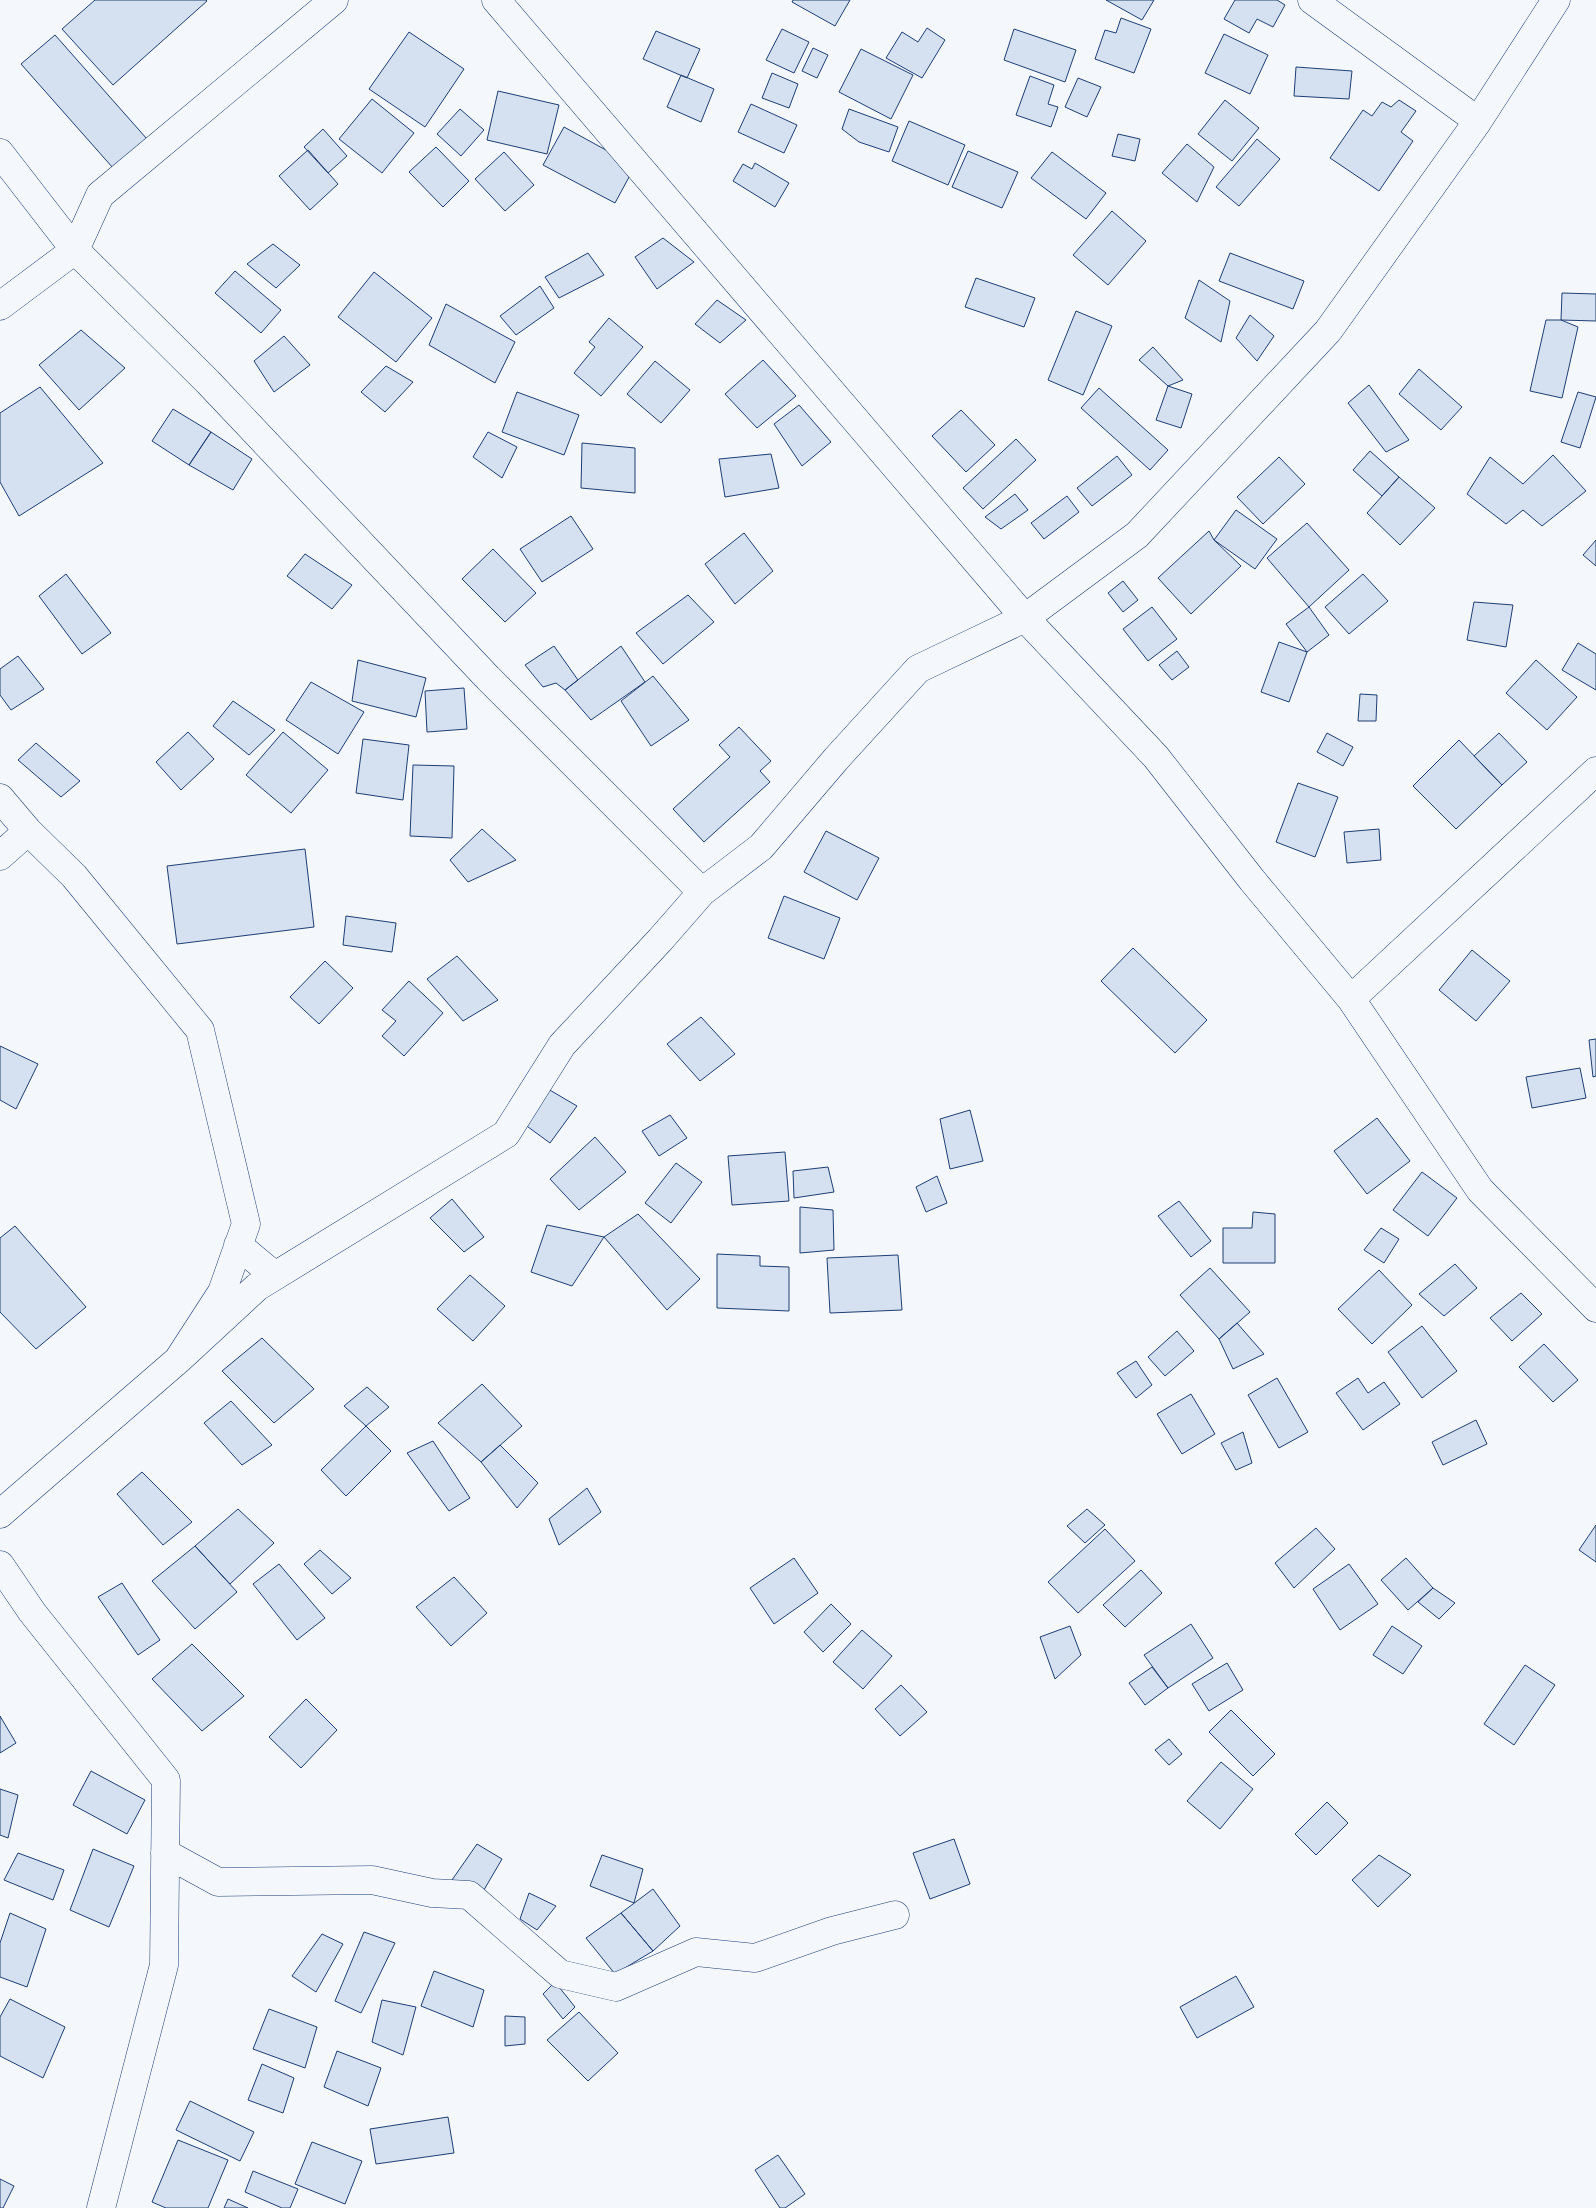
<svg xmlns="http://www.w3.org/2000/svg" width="1596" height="2208" font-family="Rubik,sans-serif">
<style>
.building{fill:#d5e0f0;stroke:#1d3f73}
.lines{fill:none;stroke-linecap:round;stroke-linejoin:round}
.minor-casing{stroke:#1d3f73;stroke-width:29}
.minor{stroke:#f4f7fb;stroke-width:28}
</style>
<rect width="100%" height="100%" fill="#f4f7fb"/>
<path class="building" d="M 95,0 L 206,0 L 207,1 L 113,85 L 62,29 Z
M 793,0 L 850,0 L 835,26 L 792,2 Z
M 1106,0 L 1154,0 L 1142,20 Z
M 1235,0 L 1277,0 L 1285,5 L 1273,27 L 1257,19 L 1249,33 L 1224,19 Z
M 1121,18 L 1151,29 L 1134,73 L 1095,59 L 1105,30 L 1116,33 Z
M 927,28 L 945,40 L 922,78 L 886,58 L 902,32 L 918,42 Z
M 782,29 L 809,42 L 794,73 L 766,60 Z
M 1014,29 L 1076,50 L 1065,82 L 1004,60 Z
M 656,31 L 700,49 L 687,78 L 643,59 Z
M 409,32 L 464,69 L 425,127 L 369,89 Z
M 1224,34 L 1268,55 L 1250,94 L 1205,73 Z
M 55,35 L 147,139 L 113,168 L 21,64 Z
M 813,48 L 828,55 L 817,78 L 802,71 Z
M 861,49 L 913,75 L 891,119 L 839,92 Z
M 1296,67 L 1352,71 L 1349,99 L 1294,96 Z
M 772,73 L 798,84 L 789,108 L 762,98 Z
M 681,75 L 714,89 L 701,122 L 667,107 Z
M 1030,76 L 1054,85 L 1048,104 L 1058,107 L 1051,127 L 1016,115 Z
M 1078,78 L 1101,87 L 1087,117 L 1065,107 Z
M 498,91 L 559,105 L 547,154 L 487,140 Z
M 372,99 L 414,133 L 382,173 L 339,139 Z
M 1225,100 L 1259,128 L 1232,161 L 1198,134 Z
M 1399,100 L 1416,111 L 1401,132 L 1413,141 L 1379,191 L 1330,158 L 1363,110 L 1372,116 L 1382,102 L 1391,107 Z
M 751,104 L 797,125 L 784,153 L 738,132 Z
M 460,109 L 484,130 L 461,156 L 437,134 Z
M 849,109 L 898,127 L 889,152 L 859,142 L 842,129 Z
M 909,121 L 965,145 L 948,185 L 892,161 Z
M 564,127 L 635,166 L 615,203 L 543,165 Z
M 323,129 L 347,156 L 328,173 L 304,147 Z
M 1118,134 L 1140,139 L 1135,161 L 1112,156 Z
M 1257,139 L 1280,159 L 1239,206 L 1216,187 Z
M 1187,144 L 1214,167 L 1197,202 L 1162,173 Z
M 436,147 L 469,181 L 443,207 L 409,172 Z
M 308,150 L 338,184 L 310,210 L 279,176 Z
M 968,151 L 1018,172 L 1002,208 L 952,187 Z
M 504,152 L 534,185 L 505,211 L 475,179 Z
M 1052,152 L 1106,193 L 1086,219 L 1031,178 Z
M 755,163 L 789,183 L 775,207 L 733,181 L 743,164 L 752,169 Z
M 1112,211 L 1146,241 L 1108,285 L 1073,255 Z
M 663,238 L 694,262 L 657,289 L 635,257 Z
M 273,244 L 300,265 L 276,288 L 247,264 Z
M 588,253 L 604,275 L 559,298 L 545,277 Z
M 1230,253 L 1304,281 L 1293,309 L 1219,281 Z
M 235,271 L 281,310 L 261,333 L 215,293 Z
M 374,272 L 432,318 L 396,362 L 338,317 Z
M 976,278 L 1035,298 L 1024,327 L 965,307 Z
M 1199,280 L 1230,301 L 1221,342 L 1185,318 Z
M 540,286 L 554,308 L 516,335 L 500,316 Z
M 1562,293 L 1596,294 L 1596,321 L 1561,320 Z
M 717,300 L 746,320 L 720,343 L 695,324 Z
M 446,304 L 515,342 L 495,383 L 429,345 Z
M 1076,311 L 1112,326 L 1083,395 L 1048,380 Z
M 1250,315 L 1274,336 L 1257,361 L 1236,338 Z
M 609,318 L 643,347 L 601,396 L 574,373 L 595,347 L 589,342 Z
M 1546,320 L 1561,320 L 1578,327 L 1562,398 L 1530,391 Z
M 81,330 L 125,368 L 79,410 L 39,365 Z
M 284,336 L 310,365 L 274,392 L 254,361 Z
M 1153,347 L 1183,380 L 1168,386 L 1139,360 Z
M 763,360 L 796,396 L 757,428 L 725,394 Z
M 655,361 L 690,390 L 661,423 L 627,394 Z
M 386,366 L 413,382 L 385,412 L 361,392 Z
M 1419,369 L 1462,407 L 1441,430 L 1399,394 Z
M 1369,385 L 1409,440 L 1386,452 L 1348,403 Z
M 1168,386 L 1192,394 L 1181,428 L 1156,420 Z
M 40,387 L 103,463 L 19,516 L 0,482 L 0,413 Z
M 1099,388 L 1168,450 L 1150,470 L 1081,408 Z
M 517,392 L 579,415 L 564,455 L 502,432 Z
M 1578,392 L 1596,397 L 1580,448 L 1561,442 Z
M 799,405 L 831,442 L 802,466 L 774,424 Z
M 173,409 L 211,432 L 189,465 L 152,441 Z
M 961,410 L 995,445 L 966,472 L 932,436 Z
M 211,432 L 252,459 L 233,490 L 189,465 Z
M 488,432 L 517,447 L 502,478 L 473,457 Z
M 1016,439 L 1036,460 L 983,509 L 963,488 Z
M 582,443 L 635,448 L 635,493 L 581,488 Z
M 1370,451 L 1399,477 L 1382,496 L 1353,470 Z
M 771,454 L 779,488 L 725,497 L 719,459 Z
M 1553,455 L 1586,491 L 1542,526 L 1523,510 L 1506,524 L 1467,494 L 1490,457 L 1523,484 Z
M 1117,456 L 1132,475 L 1092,506 L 1077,488 Z
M 1279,457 L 1305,484 L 1263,524 L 1237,497 Z
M 1399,477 L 1435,508 L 1400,545 L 1367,513 Z
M 1015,494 L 1028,510 L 1001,529 L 985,517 Z
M 1067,496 L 1079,512 L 1044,539 L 1031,523 Z
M 1236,510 L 1277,539 L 1255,569 L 1214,540 Z
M 571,516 L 593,549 L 542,582 L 520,549 Z
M 1307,523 L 1349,570 L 1309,607 L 1267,558 Z
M 1209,531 L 1214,540 L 1241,566 L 1191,614 L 1158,578 Z
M 744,533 L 773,571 L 735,604 L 705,564 Z
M 1596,540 L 1596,566 L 1583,555 Z
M 493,549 L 536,593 L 505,622 L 462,579 Z
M 305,554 L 352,585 L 332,609 L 287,576 Z
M 66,574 L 111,633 L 82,654 L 39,596 Z
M 1363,574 L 1388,601 L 1349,634 L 1325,607 Z
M 1123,581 L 1138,600 L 1123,612 L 1108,593 Z
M 688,595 L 714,622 L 663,664 L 636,633 Z
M 1474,602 L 1513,605 L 1506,647 L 1467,640 Z
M 1152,607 L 1177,639 L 1148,661 L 1123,629 Z
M 1309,607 L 1329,635 L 1307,652 L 1286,624 Z
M 1279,642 L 1307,652 L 1289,702 L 1261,692 Z
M 1578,643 L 1596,654 L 1596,690 L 1562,670 Z
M 554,646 L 578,680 L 565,690 L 556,683 L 543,687 L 525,665 Z
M 621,646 L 645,682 L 591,720 L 565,690 Z
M 1177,651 L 1189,667 L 1172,680 L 1159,665 Z
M 18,656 L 44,689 L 11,710 L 0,695 L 0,669 Z
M 358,660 L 426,678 L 416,717 L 352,701 Z
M 1536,660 L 1577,697 L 1547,730 L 1506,693 Z
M 653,676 L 689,720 L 651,746 L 621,701 Z
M 311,682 L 364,712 L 338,754 L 286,720 Z
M 464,688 L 467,729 L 427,732 L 425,691 Z
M 1360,694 L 1377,695 L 1376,721 L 1358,721 Z
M 233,701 L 275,730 L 249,755 L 213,726 Z
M 739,727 L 771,761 L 760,771 L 770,782 L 704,842 L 673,809 L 730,757 L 719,745 Z
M 188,732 L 214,759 L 181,790 L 156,762 Z
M 283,732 L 328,770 L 291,813 L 246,775 Z
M 1327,733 L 1353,747 L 1343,766 L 1317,752 Z
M 1499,733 L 1527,762 L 1502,785 L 1474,756 Z
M 363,739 L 409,745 L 403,800 L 356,793 Z
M 1459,740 L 1502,785 L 1456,829 L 1413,786 Z
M 36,743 L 80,781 L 61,797 L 18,760 Z
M 413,765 L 454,766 L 452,838 L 410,836 Z
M 1298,783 L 1338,797 L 1315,857 L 1276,842 Z
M 482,829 L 516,860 L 468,882 L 450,860 Z
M 1379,829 L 1381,860 L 1347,863 L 1344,832 Z
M 826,831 L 879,858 L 857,900 L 804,872 Z
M 305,849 L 314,927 L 177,944 L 167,866 Z
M 784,896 L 840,918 L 824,959 L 768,938 Z
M 346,916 L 396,923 L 392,952 L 343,945 Z
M 1133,948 L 1207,1020 L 1175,1053 L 1101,981 Z
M 1472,950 L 1510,981 L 1476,1021 L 1439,990 Z
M 457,956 L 498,1000 L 463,1021 L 427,979 Z
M 325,961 L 353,988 L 319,1024 L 290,997 Z
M 409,981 L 443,1013 L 404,1056 L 382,1036 L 396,1021 L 382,1010 Z
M 701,1017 L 735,1054 L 700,1081 L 667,1044 Z
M 1596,1039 L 1596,1076 L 1593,1077 L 1589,1040 Z
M 0,1046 L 38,1064 L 16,1109 L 0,1100 Z
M 1580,1068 L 1586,1098 L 1532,1108 L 1526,1077 Z
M 548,1089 L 577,1106 L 550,1143 L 524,1124 Z
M 970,1110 L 983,1161 L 950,1169 L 940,1119 Z
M 670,1115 L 687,1138 L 659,1156 L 642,1131 Z
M 1377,1118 L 1410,1161 L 1367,1194 L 1334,1151 Z
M 595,1137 L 626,1172 L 579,1210 L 550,1179 Z
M 785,1152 L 789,1201 L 732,1205 L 728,1156 Z
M 676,1163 L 702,1182 L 671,1223 L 645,1203 Z
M 828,1167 L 834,1192 L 794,1198 L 793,1171 Z
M 1422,1172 L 1457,1198 L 1428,1236 L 1393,1210 Z
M 937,1176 L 947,1203 L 926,1212 L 916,1187 Z
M 452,1199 L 484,1237 L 464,1252 L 430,1218 Z
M 1179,1201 L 1211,1241 L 1191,1257 L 1158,1216 Z
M 800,1207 L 833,1210 L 834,1250 L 800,1253 Z
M 1253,1212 L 1275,1214 L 1275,1263 L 1223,1263 L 1223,1228 L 1252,1228 Z
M 638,1214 L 700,1279 L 667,1310 L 604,1237 Z
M 547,1225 L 604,1237 L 572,1286 L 531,1272 Z
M 15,1226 L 86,1307 L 36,1349 L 0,1312 L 0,1238 Z
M 1381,1228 L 1399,1239 L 1384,1263 L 1364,1250 Z
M 717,1254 L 760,1256 L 760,1266 L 789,1267 L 789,1311 L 717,1308 Z
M 898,1255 L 902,1310 L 830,1313 L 827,1258 Z
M 1455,1264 L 1477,1288 L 1444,1316 L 1419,1294 Z
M 1210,1268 L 1250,1312 L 1219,1339 L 1180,1295 Z
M 1379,1270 L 1412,1305 L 1372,1344 L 1338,1309 Z
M 470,1275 L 505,1306 L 473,1341 L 437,1309 Z
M 1521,1293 L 1542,1314 L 1512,1341 L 1490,1318 Z
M 1237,1323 L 1264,1354 L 1233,1369 L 1219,1339 Z
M 1422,1326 L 1457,1371 L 1422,1398 L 1388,1352 Z
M 1177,1331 L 1194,1351 L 1165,1376 L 1148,1357 Z
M 262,1338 L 314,1389 L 274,1423 L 222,1371 Z
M 1544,1344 L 1578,1380 L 1553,1402 L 1519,1367 Z
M 1136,1361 L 1152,1385 L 1136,1398 L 1117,1373 Z
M 1277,1378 L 1308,1432 L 1279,1448 L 1248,1395 Z
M 1358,1378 L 1368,1393 L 1384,1382 L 1400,1404 L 1363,1430 L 1336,1393 Z
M 482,1384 L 522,1426 L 481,1462 L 438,1423 Z
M 367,1387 L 389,1407 L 366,1426 L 344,1406 Z
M 1191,1394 L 1215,1434 L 1182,1454 L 1157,1414 Z
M 231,1401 L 272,1445 L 242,1465 L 204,1423 Z
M 1476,1420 L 1487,1444 L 1443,1465 L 1432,1442 Z
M 366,1426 L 391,1451 L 346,1496 L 321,1470 Z
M 1243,1432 L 1252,1463 L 1236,1470 L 1221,1443 Z
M 433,1441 L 470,1498 L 449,1511 L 407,1453 Z
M 500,1445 L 538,1483 L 517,1508 L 481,1462 Z
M 142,1472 L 192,1522 L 163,1545 L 117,1494 Z
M 587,1488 L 601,1512 L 559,1545 L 549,1519 Z
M 238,1509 L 274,1543 L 230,1584 L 195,1546 Z
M 1087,1509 L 1105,1525 L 1085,1543 L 1067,1526 Z
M 1596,1525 L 1596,1562 L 1579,1550 Z
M 1316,1528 L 1335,1549 L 1294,1588 L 1275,1563 Z
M 1105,1529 L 1135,1561 L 1078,1613 L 1048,1582 Z
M 195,1546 L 237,1592 L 195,1629 L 152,1581 Z
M 320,1550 L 351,1578 L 332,1594 L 304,1564 Z
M 794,1558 L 818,1593 L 774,1624 L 750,1588 Z
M 1406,1558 L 1433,1588 L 1408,1610 L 1381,1580 Z
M 279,1564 L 325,1618 L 297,1640 L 253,1584 Z
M 1349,1564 L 1378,1604 L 1340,1630 L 1313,1589 Z
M 1141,1570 L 1162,1593 L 1125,1627 L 1103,1605 Z
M 454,1577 L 487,1613 L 451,1646 L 416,1607 Z
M 122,1583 L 160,1640 L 138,1655 L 98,1597 Z
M 1433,1588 L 1455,1603 L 1439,1619 L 1418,1602 Z
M 831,1604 L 851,1624 L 823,1652 L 804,1632 Z
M 1191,1624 L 1213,1658 L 1168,1688 L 1144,1655 Z
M 1070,1626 L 1081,1655 L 1055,1679 L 1040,1637 Z
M 1392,1626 L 1422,1646 L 1403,1674 L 1373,1655 Z
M 862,1630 L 892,1656 L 863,1689 L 833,1662 Z
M 192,1644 L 244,1696 L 202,1731 L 152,1679 Z
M 1227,1663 L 1243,1690 L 1209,1711 L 1192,1684 Z
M 1525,1665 L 1555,1685 L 1514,1745 L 1484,1724 Z
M 1152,1667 L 1168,1688 L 1145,1705 L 1129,1683 Z
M 901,1685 L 927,1712 L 900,1736 L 875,1709 Z
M 306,1699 L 337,1730 L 301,1768 L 269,1737 Z
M 1231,1710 L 1275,1754 L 1253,1776 L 1209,1732 Z
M 0,1716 L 16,1743 L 0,1753 Z
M 1169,1739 L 1182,1754 L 1169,1765 L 1155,1750 Z
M 1221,1762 L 1253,1789 L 1220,1829 L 1187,1801 Z
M 91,1771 L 145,1800 L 127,1834 L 73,1805 Z
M 0,1789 L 18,1795 L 8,1838 L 0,1835 Z
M 1327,1802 L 1348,1823 L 1316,1855 L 1295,1834 Z
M 954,1839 L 970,1884 L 930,1899 L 913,1853 Z
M 477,1844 L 502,1859 L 481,1895 L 452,1880 Z
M 93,1849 L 134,1866 L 109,1927 L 70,1910 Z
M 18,1853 L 64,1870 L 53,1900 L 4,1880 Z
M 602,1855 L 643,1869 L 634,1903 L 590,1886 Z
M 1379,1855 L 1411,1875 L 1378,1907 L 1352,1880 Z
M 653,1889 L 680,1926 L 653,1951 L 621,1913 Z
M 529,1893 L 556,1906 L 537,1930 L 520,1919 Z
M 10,1913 L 46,1929 L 27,1987 L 0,1977 L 0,1943 Z
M 621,1913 L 653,1951 L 615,1974 L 586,1938 Z
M 364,1932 L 395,1943 L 361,2013 L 335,2001 Z
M 322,1934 L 343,1944 L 316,1992 L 292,1976 Z
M 434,1971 L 484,1990 L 473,2027 L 421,2006 Z
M 1236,1976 L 1254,2007 L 1197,2038 L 1180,2007 Z
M 555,1982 L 575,2007 L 563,2019 L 543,1994 Z
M 10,1999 L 65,2027 L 43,2078 L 0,2056 L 0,2017 Z
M 382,2000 L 416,2007 L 403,2055 L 372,2042 Z
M 269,2009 L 317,2027 L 305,2068 L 253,2049 Z
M 579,2012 L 618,2053 L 588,2081 L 547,2040 Z
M 505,2016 L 525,2017 L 525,2044 L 505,2046 Z
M 337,2051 L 381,2068 L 368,2106 L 324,2087 Z
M 262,2064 L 294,2078 L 283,2113 L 248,2100 Z
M 190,2101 L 254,2132 L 240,2161 L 176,2130 Z
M 448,2117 L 454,2153 L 376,2164 L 370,2129 Z
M 178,2140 L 228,2160 L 208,2208 L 166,2208 L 152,2202 Z
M 312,2142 L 362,2161 L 345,2204 L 295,2184 Z
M 778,2155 L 805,2194 L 785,2208 L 780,2208 L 755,2170 Z
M 253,2171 L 298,2189 L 290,2208 L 282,2208 L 245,2192 Z
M 0,2179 L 14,2186 L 3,2208 L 0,2208 Z
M 228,2199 L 248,2208 L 224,2208 Z"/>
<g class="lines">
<g class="minor-casing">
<path id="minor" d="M 496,0 L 1025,618 L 1156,757 L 1252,880 L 1351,999 L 1480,1190 L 1596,1308
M 1312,0 L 1478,121
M 0,153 L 75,250 L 208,382 L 488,678 L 702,892
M 0,306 L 75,250 L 100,195 L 334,0
M 0,798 L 28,831 L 74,876 L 200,1030 L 246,1224 L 222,1292 L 178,1360 L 0,1514
M 0,856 L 28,831
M 1351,999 L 1596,771
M 238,1245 L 275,1276
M 178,1360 L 257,1287 L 506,1134 L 562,1045 L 660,940 L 702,892 L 761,847 L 836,759 L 918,669 L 1025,618 L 1137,535 L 1328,331 L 1478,121 L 1556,0
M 0,1565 L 32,1612 L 166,1780 L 164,1965 L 101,2208
M 165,1853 L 218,1882 L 372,1880 L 432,1893 L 469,1895 L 560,1974 L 616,1987 L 696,1952 L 755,1958 L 832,1931 L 895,1915"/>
</g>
<use href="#minor" class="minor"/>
</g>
</svg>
